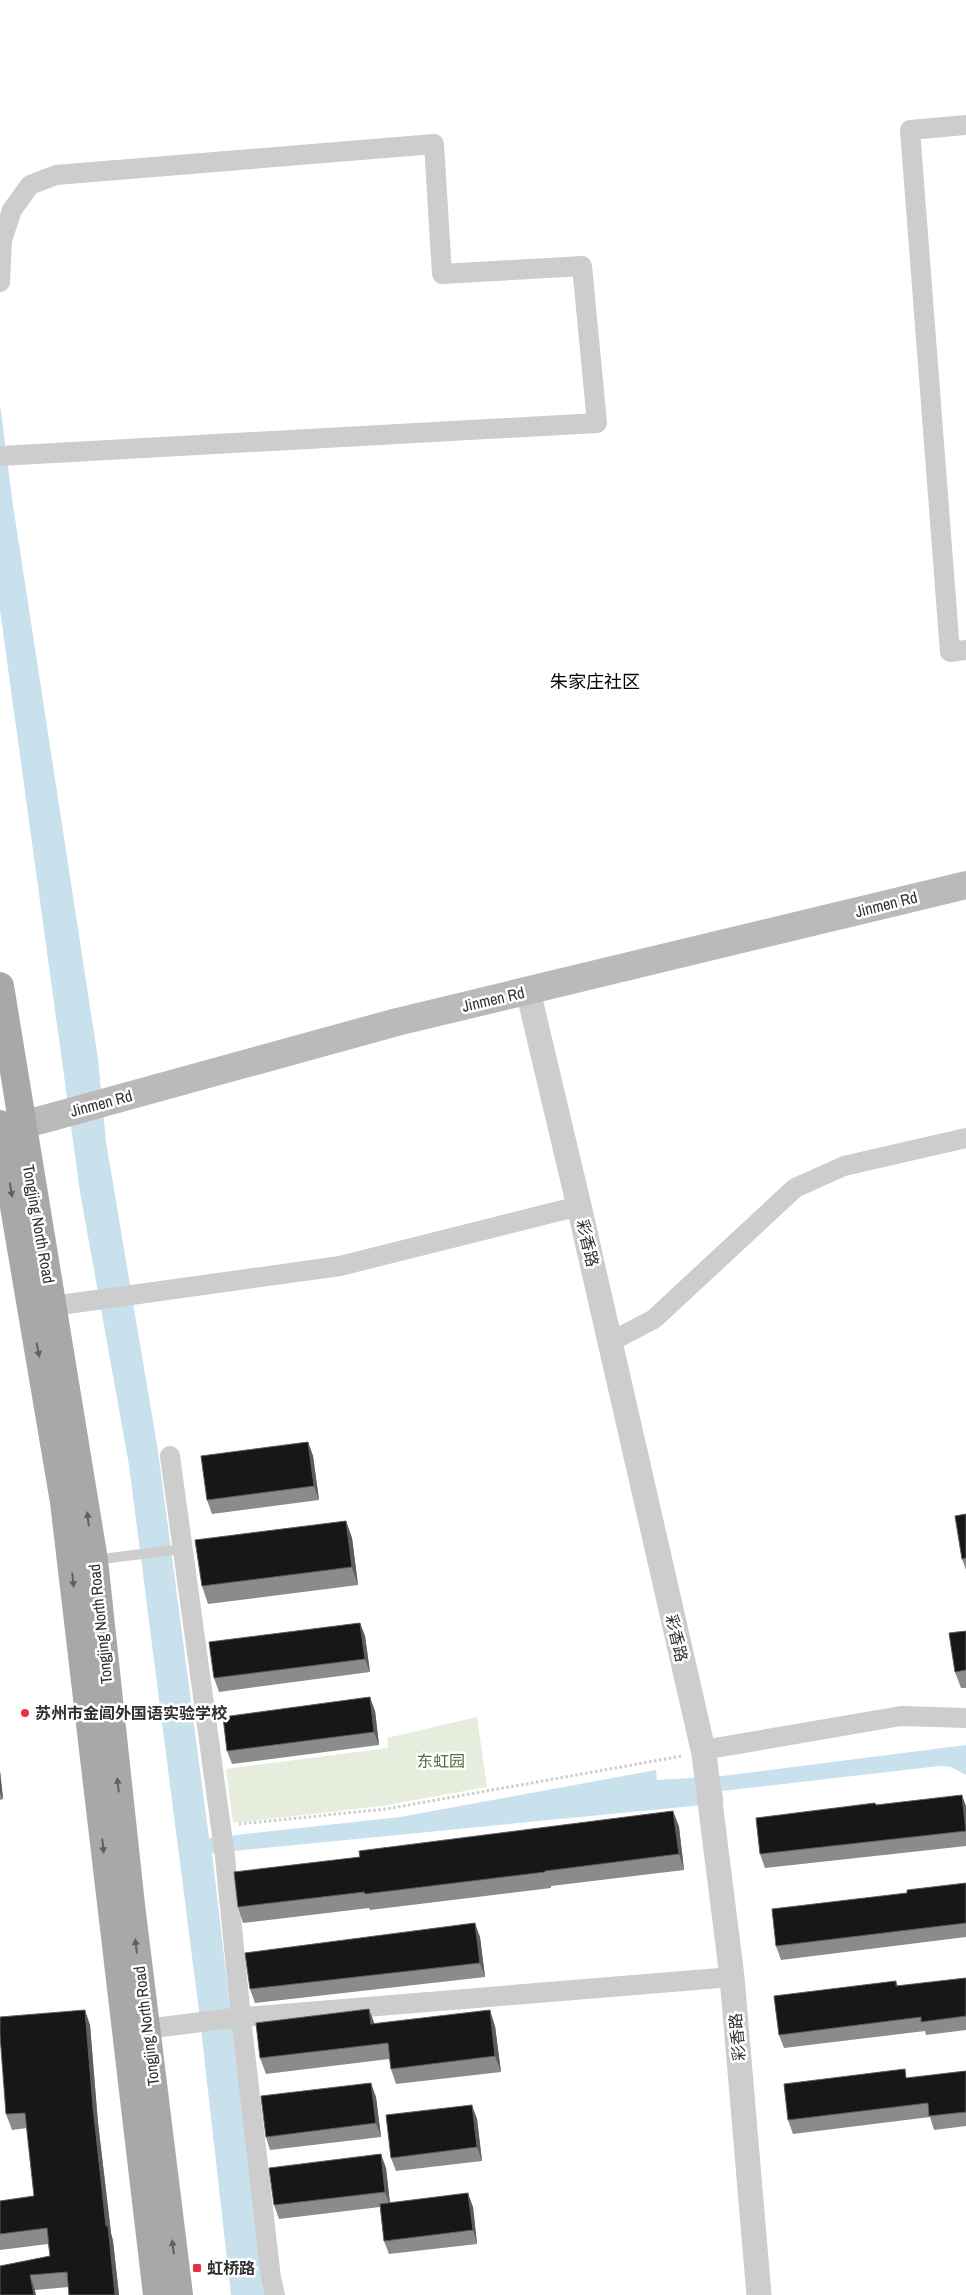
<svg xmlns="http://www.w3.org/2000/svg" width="966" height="2295" font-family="'Archivo Narrow','Noto Sans SC',sans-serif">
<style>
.green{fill:#e6eddd}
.water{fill:#c9e1ed}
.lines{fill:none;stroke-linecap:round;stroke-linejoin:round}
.path{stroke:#cdcdcd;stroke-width:3;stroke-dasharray:2.5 2.5;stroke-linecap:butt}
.service{stroke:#cdcdcd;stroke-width:10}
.minor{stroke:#cdcdcd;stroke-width:20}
.tertiary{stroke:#cdcdcd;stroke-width:25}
.secondary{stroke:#bababa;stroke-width:28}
.primary{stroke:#a8a8a8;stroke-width:28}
.wall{fill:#8b8b8b}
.shaded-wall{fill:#5d5d5d}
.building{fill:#171717;stroke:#5d5d5d}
.oneway{fill:#606060}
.poi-dot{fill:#ea2f44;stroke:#fff;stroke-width:2}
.labels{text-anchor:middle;stroke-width:5;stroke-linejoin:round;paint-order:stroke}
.street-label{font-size:16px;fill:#303030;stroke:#fff}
.poi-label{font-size:16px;font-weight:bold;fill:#303030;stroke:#fff;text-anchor:start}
.park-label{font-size:16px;fill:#556d3b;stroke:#fff}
.neighbourhood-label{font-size:18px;fill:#000;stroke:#fff}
</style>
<rect width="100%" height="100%" fill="#fff"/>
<path class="green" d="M 477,1717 L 487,1787 L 382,1806 L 233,1823 L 226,1769 L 388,1748 L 387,1738 Z"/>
<path class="water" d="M 0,404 L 13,505 L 98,1059 L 106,1142 L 158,1451 L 209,1838 L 400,1817 L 656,1770 L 657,1780 L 722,1776 L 966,1745 L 966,1775 L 951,1767 L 940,1766 L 722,1791 L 724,1803 L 212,1853 L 255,2222 L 273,2295 L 231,2295 L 199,2011 L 129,1465 L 80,1192 L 0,610 Z"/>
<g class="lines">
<path class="path" d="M 239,1824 L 386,1809 L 682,1756"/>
<path class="service" d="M 94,1560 L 182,1549"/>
<path class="minor" d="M 966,125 L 910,130 L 950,652 L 966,650
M 0,282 L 2,240 L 12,210 L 30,185 L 56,175 L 434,144 L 442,274 L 582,266 L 597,423 L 0,456
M 53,1306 L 340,1266 L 579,1206
M 610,1342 L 654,1319 L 795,1188 L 844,1166 L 966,1138
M 170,1456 L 225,1857 L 241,2018 L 271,2278 L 275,2295
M 703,1750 L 901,1716 L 966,1718
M 146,2029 L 233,2018 L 732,1977"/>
<path class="tertiary" d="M 528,991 L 579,1206 L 704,1754 L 732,1977 L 759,2295"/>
<path class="secondary" d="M 1,1131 L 397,1022 L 966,885"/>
<path class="primary" d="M 0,986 L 94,1560 L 131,1905 L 179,2295
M 0,1124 L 64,1502 L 157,2295"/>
</g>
<path class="wall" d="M 308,1442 L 313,1456 L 319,1500 L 212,1514 L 207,1500 Z
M 966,1514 L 966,1570 L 962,1559 Z
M 346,1521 L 352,1538 L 358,1585 L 208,1604 L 202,1586 Z
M 360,1623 L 365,1636 L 370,1672 L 219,1692 L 214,1678 Z
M 966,1631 L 966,1688 L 961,1688 L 955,1672 Z
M 375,1711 L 379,1745 L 232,1764 L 227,1751 Z
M 0,1771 L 3,1799 L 0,1800 Z
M 876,1805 L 966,1806 L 966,1846 L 765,1868 L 760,1854 Z
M 673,1811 L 679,1827 L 684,1870 L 551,1886 L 551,1888 L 370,1910 L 369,1908 L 243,1923 L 238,1907 L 360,1857 Z
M 966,1883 L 966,1937 L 781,1960 L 776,1946 L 907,1893 Z
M 480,1937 L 485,1977 L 255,2003 L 250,1989 Z
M 966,1978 L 966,2030 L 926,2035 L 925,2031 L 784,2048 L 779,2035 L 896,1981 L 898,1986 Z
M 369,2009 L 374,2024 L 495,2026 L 501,2072 L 396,2084 L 391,2069 L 389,2059 L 266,2074 L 260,2058 Z
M 90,2025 L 98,2123 L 111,2233 L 113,2241 L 119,2295 L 69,2295 L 69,2287 L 35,2290 L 0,2295 L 50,2256 L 48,2244 L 0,2250 L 0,2201 L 34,2196 L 27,2128 L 12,2130 L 6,2114 Z
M 966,2071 L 966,2126 L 934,2130 L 930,2117 L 793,2134 L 788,2120 L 908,2078 Z
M 376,2097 L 381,2137 L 270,2150 L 266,2137 Z
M 477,2119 L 482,2161 L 396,2171 L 391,2158 Z
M 386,2168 L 390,2203 L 473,2207 L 477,2244 L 389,2254 L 384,2241 L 380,2207 L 279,2219 L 274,2205 Z"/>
<path class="shaded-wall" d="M 308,1442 L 313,1456 L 319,1500 L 314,1486 Z
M 346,1521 L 352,1538 L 358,1585 L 352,1567 Z
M 360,1623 L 365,1636 L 370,1672 L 365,1659 Z
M 370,1697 L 375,1711 L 379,1745 L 374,1732 Z
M 0,1771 L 3,1799 L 0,1792 Z
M 962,1795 L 966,1806 L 966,1827 Z
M 673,1811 L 679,1827 L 684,1870 L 679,1854 Z
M 475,1923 L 480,1937 L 485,1977 L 480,1963 Z
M 369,2009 L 375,2025 L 371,2024 Z
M 85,2010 L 90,2025 L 98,2123 L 111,2233 L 113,2241 L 119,2295 L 114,2295 L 106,2226 L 93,2107 Z
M 490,2010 L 495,2026 L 501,2072 L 495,2056 Z
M 371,2083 L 376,2097 L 381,2137 L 376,2123 Z
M 472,2105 L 477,2119 L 482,2161 L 477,2147 Z
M 381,2154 L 386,2168 L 390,2205 L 385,2192 Z
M 468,2193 L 473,2207 L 477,2244 L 473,2230 Z
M 30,2275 L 35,2290 L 36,2295 L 34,2295 Z"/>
<path class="building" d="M 308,1442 L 314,1486 L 207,1500 L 201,1456 Z
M 966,1514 L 966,1558 L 962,1559 L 955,1516 Z
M 346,1521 L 352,1567 L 202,1586 L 195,1540 Z
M 360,1623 L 365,1659 L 214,1678 L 209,1642 Z
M 966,1631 L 966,1670 L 955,1672 L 949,1633 Z
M 370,1697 L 374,1732 L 227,1751 L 223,1717 Z
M 962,1795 L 966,1831 L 760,1854 L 756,1818 L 875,1803 L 876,1805 Z
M 673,1811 L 679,1854 L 545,1871 L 545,1872 L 365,1894 L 364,1892 L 238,1907 L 234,1872 L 360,1857 L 359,1851 Z
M 966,1883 L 966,1923 L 776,1946 L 772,1909 L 907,1893 L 907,1890 Z
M 475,1923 L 480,1963 L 250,1989 L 245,1953 Z
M 966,1978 L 966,2016 L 921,2022 L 921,2017 L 779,2035 L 774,1996 L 896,1981 L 896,1986 Z
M 369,2009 L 371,2024 L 490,2010 L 495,2056 L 391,2069 L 388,2043 L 260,2058 L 256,2023 Z
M 85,2010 L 93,2107 L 106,2226 L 108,2226 L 115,2295 L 69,2295 L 67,2272 L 30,2275 L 34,2295 L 0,2295 L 0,2266 L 50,2256 L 47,2228 L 0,2234 L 0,2201 L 34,2196 L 25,2113 L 6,2114 L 0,2035 L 0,2017 Z
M 905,2069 L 906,2078 L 966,2071 L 966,2112 L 929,2116 L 928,2103 L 788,2120 L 784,2084 Z
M 371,2083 L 376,2123 L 266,2137 L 261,2096 Z
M 472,2105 L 477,2147 L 391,2158 L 386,2115 Z
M 381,2154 L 385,2192 L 274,2205 L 269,2168 Z
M 468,2193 L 473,2230 L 384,2241 L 380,2204 Z"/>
<defs><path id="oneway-solid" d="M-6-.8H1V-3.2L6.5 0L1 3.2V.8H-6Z" transform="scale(1.25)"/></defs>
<g class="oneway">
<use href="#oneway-solid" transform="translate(11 1190) rotate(80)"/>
<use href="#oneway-solid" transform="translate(38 1350) rotate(80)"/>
<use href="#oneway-solid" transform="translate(88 1519) rotate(-97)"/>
<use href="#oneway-solid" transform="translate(73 1580) rotate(84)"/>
<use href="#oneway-solid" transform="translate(118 1785) rotate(-96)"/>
<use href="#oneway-solid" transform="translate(103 1846) rotate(84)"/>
<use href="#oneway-solid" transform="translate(136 1946) rotate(-97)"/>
<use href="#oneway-solid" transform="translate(173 2247) rotate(-97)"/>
</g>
<g class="poi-dot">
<circle cx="25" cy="1713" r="5"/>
<rect x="192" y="2263" width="10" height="10" rx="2.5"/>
</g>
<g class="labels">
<g class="street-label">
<text transform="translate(886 904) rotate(-14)" y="6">Jinmen Rd</text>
<text transform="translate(493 999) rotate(-13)" y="6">Jinmen Rd</text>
<text transform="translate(101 1103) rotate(-15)" y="6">Jinmen Rd</text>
<text transform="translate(39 1224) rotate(80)" y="6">Tongjing North Road</text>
<text transform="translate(588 1243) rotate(77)" y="6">彩香路</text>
<text transform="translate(100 1624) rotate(-96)" y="6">Tongjing North Road</text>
<text transform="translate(677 1638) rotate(77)" y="6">彩香路</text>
<text transform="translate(146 2026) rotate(-97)" y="6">Tongjing North Road</text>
<text transform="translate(737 2037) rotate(-95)" y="6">彩香路</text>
</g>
<g class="poi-label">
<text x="35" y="1719">苏州市金阊外国语实验学校</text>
<text x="207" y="2274">虹桥路</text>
</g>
<g class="park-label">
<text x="441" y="1767">东虹园</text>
</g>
<g class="neighbourhood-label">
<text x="595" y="688">朱家庄社区</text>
</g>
</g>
</svg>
